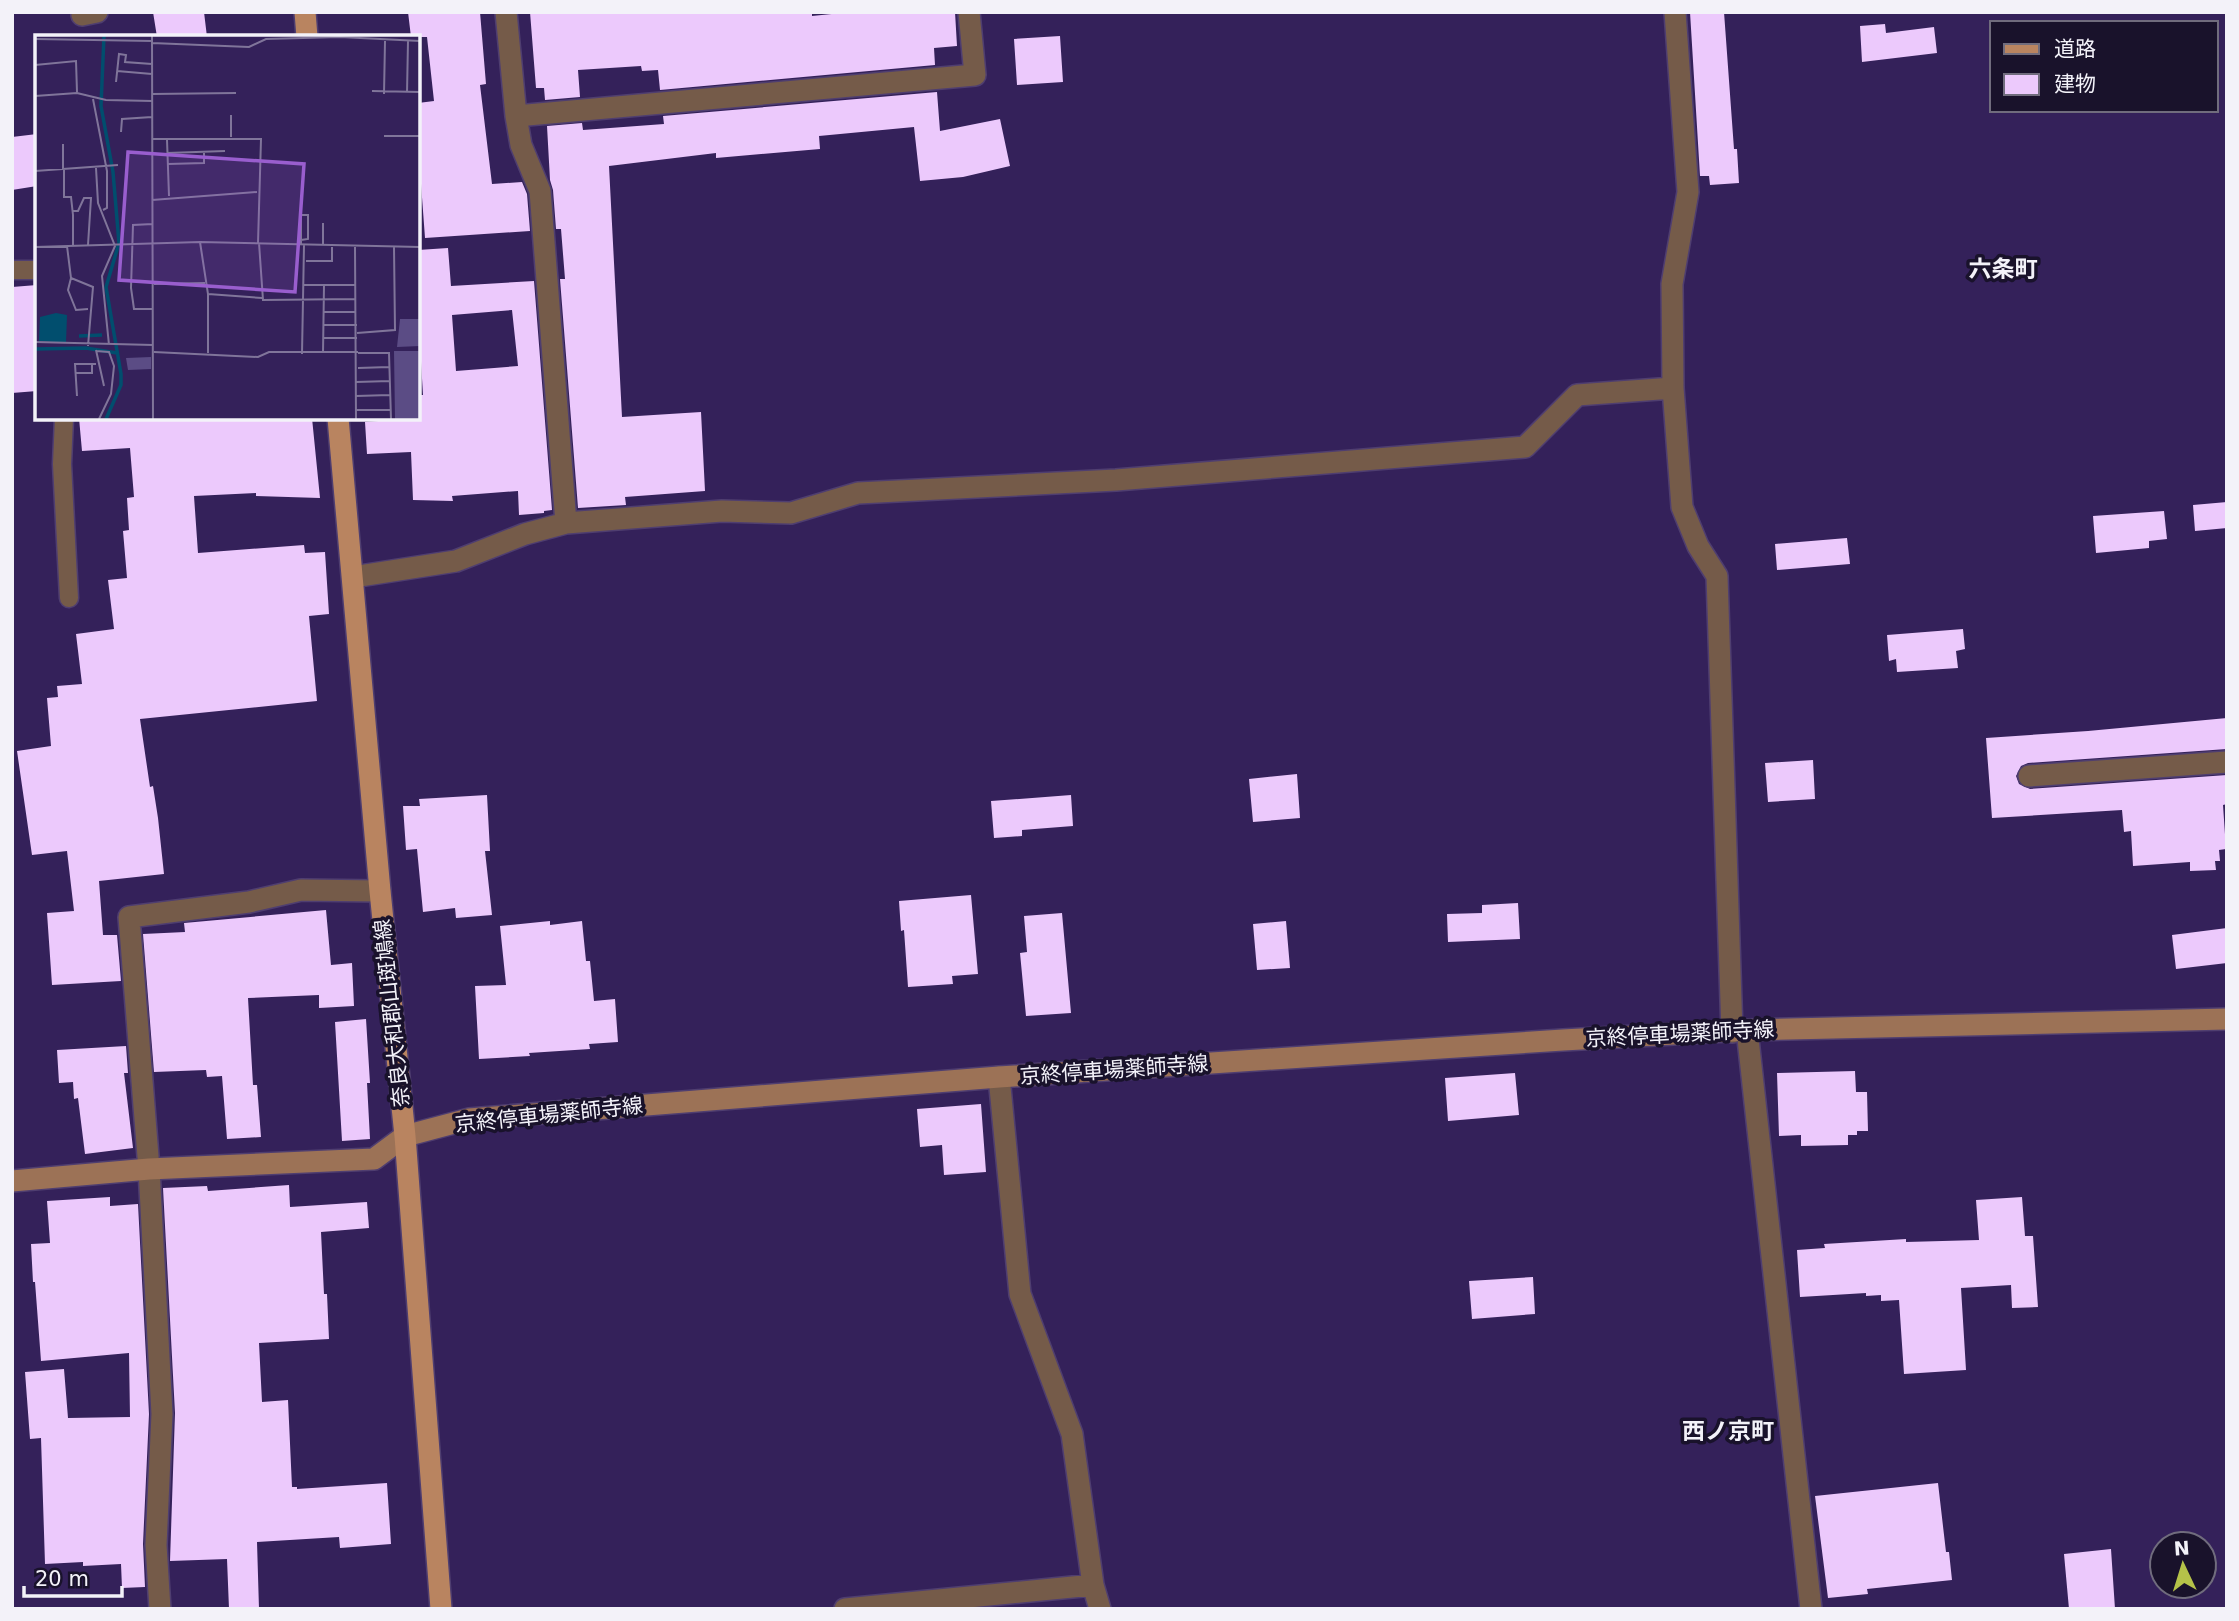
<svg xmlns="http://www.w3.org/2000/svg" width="2239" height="1621" font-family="'DejaVu Sans','Noto Sans JP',sans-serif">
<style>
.building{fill:#ecc9fc;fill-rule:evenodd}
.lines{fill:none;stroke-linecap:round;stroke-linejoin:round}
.lane-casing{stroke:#4f3e70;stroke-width:21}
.street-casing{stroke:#4f3e70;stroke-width:24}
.secondary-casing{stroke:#4f3e70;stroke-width:24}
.primary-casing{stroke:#4f3e70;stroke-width:24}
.lane{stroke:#755b49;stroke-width:18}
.street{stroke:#755b49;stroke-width:21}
.secondary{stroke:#9c7256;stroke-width:21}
.primary{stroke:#b98460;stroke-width:21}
.labels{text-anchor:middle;stroke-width:7;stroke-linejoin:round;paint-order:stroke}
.street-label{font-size:21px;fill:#f3f2f9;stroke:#19122b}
.neighbourhood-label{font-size:23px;font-weight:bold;fill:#f3f2f9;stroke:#19122b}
.inset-river{fill:none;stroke:#014e6e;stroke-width:3.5}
.inset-road{fill:none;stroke:#80759a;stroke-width:2}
.view{fill:#995ece;fill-opacity:0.15;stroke:#995ece;stroke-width:3.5}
.inset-edge{fill:none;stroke:#f3f2f9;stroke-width:3.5}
</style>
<rect width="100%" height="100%" fill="#34215a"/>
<path class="building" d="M 153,12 L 204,12 L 207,37 L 157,37 Z
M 408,12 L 480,12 L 486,84 L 480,85 L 492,184 L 522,182 L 527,194 L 530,231 L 425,238 L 420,170 L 418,171 L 418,103 L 434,101 L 427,37 L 411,37 Z
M 530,12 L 812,12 L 812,16 L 851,12 L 955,12 L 957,46 L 934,48 L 935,65 L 660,90 L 658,70 L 642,71 L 641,66 L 578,70 L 580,97 L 545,100 L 544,88 L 536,88 Z
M 1690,12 L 1724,12 L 1734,149 L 1737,149 L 1739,183 L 1710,185 L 1709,176 L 1700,176 Z
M 1885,24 L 1886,33 L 1934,27 L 1937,53 L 1862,62 L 1860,26 Z
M 1060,36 L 1063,82 L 1017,85 L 1014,39 Z
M 937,92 L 940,131 L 1000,119 L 1010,166 L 963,177 L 920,181 L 914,127 L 819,136 L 820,149 L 716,158 L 716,153 L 609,166 L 622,417 L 701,412 L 705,491 L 625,497 L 626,505 L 578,508 L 560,279 L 565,279 L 561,229 L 556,229 L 553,190 L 550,180 L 547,126 L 582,123 L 583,130 L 664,124 L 663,116 Z
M 37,134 L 37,186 L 12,190 L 12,137 Z
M 448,248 L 451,286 L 534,281 L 552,510 L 544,511 L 544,513 L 519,515 L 518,491 L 452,496 L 453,501 L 413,500 L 411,452 L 367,454 L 365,422 L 418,418 L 418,395 L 423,395 L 418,311 L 418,250 ZM 512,310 L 518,366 L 456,371 L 452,315 Z
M 37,285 L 37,391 L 12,393 L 12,287 Z
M 79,418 L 312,418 L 320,498 L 256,496 L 256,493 L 194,496 L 198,553 L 304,545 L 305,553 L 325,552 L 329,614 L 309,616 L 317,701 L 140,719 L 150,787 L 153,786 L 158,818 L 164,874 L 99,881 L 103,935 L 117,935 L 121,981 L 52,985 L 47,913 L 74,911 L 67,851 L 32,855 L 17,751 L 51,746 L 47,698 L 58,697 L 57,686 L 82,684 L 76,634 L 114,629 L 108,580 L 127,578 L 123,531 L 129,530 L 127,498 L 134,497 L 130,448 L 82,451 Z
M 2227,502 L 2227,528 L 2195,531 L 2193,505 Z
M 2164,511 L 2167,539 L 2149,541 L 2149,548 L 2096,553 L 2093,516 Z
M 1847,538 L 1850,564 L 1777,570 L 1775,544 Z
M 1963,629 L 1965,649 L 1956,651 L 1958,668 L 1897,672 L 1896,659 L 1889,661 L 1887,635 Z
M 2227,718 L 2227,749 L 2028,763 L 2021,766 L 2016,776 L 2019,784 L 2030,789 L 2227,775 L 2227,804 L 2223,805 L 2226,849 L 2219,850 L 2220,861 L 2215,861 L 2216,870 L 2190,871 L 2190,862 L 2133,866 L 2131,831 L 2124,832 L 2122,810 L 1992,818 L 1986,738 L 2088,731 Z
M 1813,760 L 1815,799 L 1768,802 L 1765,763 Z
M 1297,774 L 1300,818 L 1253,822 L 1249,779 Z
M 487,795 L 490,851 L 485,851 L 492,915 L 456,918 L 455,908 L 423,912 L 417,849 L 406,850 L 403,806 L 420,806 L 419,799 Z
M 1071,795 L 1073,826 L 1022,830 L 1022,836 L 994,838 L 991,801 Z
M 971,895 L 978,974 L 952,976 L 953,984 L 908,987 L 904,930 L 901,931 L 899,901 Z
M 1518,903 L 1520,939 L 1448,942 L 1447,914 L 1482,913 L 1482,905 Z
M 326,910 L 331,965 L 352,963 L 354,1006 L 319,1008 L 319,995 L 248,998 L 253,1085 L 257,1085 L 261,1137 L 227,1139 L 222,1076 L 207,1077 L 206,1070 L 154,1072 L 143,934 L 185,932 L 184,923 Z
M 1062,913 L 1071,1013 L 1026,1016 L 1020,953 L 1027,952 L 1024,916 Z
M 550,921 L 550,925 L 582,921 L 586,961 L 590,961 L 594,1001 L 615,999 L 618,1042 L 589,1044 L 590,1049 L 529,1053 L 530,1056 L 479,1059 L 475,986 L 506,985 L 500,926 Z
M 1286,921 L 1290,968 L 1257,970 L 1253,924 Z
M 2227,928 L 2227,963 L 2176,969 L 2172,935 Z
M 366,1019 L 370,1083 L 367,1083 L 370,1139 L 342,1141 L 335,1022 Z
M 126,1046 L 128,1073 L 124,1073 L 133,1148 L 85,1154 L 78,1098 L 74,1099 L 73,1082 L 59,1083 L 57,1050 Z
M 1855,1071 L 1856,1092 L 1867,1092 L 1868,1131 L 1857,1131 L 1857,1135 L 1848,1135 L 1848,1145 L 1801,1146 L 1801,1135 L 1779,1136 L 1777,1073 Z
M 1515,1073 L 1519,1115 L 1448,1121 L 1445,1078 Z
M 981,1104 L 986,1172 L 944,1175 L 942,1145 L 920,1147 L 917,1109 Z
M 289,1185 L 290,1207 L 367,1202 L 369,1228 L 321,1232 L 324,1294 L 327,1294 L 329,1339 L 259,1343 L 262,1402 L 288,1400 L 292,1487 L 297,1487 L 297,1489 L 387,1483 L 391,1544 L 340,1548 L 339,1537 L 257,1542 L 259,1609 L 229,1609 L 227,1559 L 170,1561 L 175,1413 L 163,1188 L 207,1186 L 208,1191 Z
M 110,1197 L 110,1206 L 138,1204 L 149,1414 L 143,1544 L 145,1587 L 122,1588 L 121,1564 L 83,1566 L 83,1562 L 45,1564 L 41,1438 L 30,1439 L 25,1372 L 64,1369 L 68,1418 L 130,1417 L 129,1353 L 41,1361 L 35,1282 L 33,1282 L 31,1244 L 50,1243 L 47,1201 Z
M 2022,1197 L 2025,1236 L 2033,1236 L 2038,1307 L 2012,1308 L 2011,1285 L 1961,1288 L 1966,1370 L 1904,1374 L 1899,1300 L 1881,1301 L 1881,1295 L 1866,1296 L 1866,1293 L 1800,1297 L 1797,1250 L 1825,1248 L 1824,1244 L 1906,1239 L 1906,1242 L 1979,1240 L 1976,1200 Z
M 1533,1277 L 1535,1314 L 1472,1319 L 1469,1281 Z
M 1938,1483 L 1946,1552 L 1949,1552 L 1952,1580 L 1867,1589 L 1868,1594 L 1828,1598 L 1815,1496 Z
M 2111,1549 L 2115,1609 L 2069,1609 L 2064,1554 Z"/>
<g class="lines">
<g class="lane-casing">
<path id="lane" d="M 12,270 L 37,270
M 64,418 L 62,464 L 69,598"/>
</g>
<g class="street-casing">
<path id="street" d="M 506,12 L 516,116 L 521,145 L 540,191 L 566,523
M 1675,12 L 1688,192 L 1672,284 L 1673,388 L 1682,507 L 1698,546 L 1717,576 L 1732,1032
M 82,15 L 97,12
M 516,116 L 975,75 L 969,12
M 353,577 L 456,561 L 525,534 L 566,523 L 722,511 L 791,513 L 858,493 L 1116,480 L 1525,447 L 1577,395 L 1673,388
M 2029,776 L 2227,762
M 1747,1030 L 1811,1609
M 999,1077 L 1020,1294 L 1072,1434 L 1093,1585 L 1100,1609
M 160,1609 L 156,1545 L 162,1414 L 149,1169 L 129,917 L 249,902 L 301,890 L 380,891
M 845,1609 L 1093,1585"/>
</g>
<g class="secondary-casing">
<path id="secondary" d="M 12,1181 L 149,1169 L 374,1159 L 405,1136 L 469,1119 L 999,1077 L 1563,1040 L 1747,1030 L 2227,1019"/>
</g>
<g class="primary-casing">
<path id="primary" d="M 305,12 L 307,37
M 338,418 L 380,891 L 405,1136 L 441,1609"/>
</g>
<use href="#lane" class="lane"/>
<use href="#street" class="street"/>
<use href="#secondary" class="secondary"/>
<use href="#primary" class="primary"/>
</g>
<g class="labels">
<g class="street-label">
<text transform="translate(392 1013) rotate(-96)" y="7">奈良大和郡山斑鳩線</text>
<text transform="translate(1680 1034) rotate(-3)" y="7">京終停車場薬師寺線</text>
<text transform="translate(1114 1070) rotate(-4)" y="7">京終停車場薬師寺線</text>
<text transform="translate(549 1115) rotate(-6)" y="7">京終停車場薬師寺線</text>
</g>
<g class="neighbourhood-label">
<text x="2003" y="277">六条町</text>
<text x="1728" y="1439">西ノ京町</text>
</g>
</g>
<g transform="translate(35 35)">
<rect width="385" height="385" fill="#34215a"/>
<path d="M 365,284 L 385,284 L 385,311 L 362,312 ZM 359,316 L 385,316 L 385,384 L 360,384 ZM 116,322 L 116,334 L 93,335 L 91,323 Z" fill="#5b4c85"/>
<path d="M 21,278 L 32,280 L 31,308 L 4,306 L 5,282 Z" fill="#014e6e"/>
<path class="inset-river" d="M 69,1 L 66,71 L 78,137 L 84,208 L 71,252 L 86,339 L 86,350 L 71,384M 44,301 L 67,300M 0,314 L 51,313 L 82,318"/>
<path class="inset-road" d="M 117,1 L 118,384M 0,4 L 117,6M 117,8 L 214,12 L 231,4 L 305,2 L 385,6M 0,30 L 41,26 L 42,57M 82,36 L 117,39M 81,47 L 84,19 L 91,20 L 90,27 L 117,29M 337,56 L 385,57M 372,58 L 373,6M 117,59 L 201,58M 349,59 L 350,6M 0,61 L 42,58 L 71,65 L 117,66M 58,64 L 72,136 L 72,173 L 68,175M 196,80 L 196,102M 86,97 L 87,84 L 117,82M 349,101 L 385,101M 117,104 L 226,104 L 223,208M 132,105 L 134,161M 28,109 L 28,135M 132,118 L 190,116M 133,129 L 169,128 L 169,117M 61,133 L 63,168 L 80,211 L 67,241 L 74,310M 29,135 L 29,162 L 36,162 L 38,180 L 38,211M 0,136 L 83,130M 117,165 L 222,157M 38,176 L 43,176 L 49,163 L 56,163 L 53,210M 266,180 L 273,180 L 273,204 L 266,205M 118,189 L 98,190 L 96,253 L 99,274 L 118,274M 165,207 L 173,259 L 173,318M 224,208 L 228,265 L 320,264M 266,209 L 266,160M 32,211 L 36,243 L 58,252 L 53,311M 288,211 L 288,188M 0,212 L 165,207 L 385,212M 320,212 L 321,384M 271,226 L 297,226 L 297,212M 36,243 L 33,255 L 41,275 L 53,274M 119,249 L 170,248M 269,250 L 321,250M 173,259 L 227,263M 288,277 L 321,277M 288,290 L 322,290M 322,298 L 360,295 L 359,212M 288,303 L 322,303M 0,307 L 118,310M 61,315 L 69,351M 61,316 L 74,317 L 79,331 L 76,359 L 64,384M 119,317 L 223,322 L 234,317 L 323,317M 288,318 L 289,250M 323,318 L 354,318 L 356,384M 267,319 L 269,210M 323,333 L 354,332M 41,338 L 57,338 L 57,329M 321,347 L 355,346M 42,361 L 40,329 L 61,329M 321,361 L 355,360M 321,375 L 356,375"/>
<path class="view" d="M 93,117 L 269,129 L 260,257 L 84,245 Z"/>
<rect width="385" height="385" class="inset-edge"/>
</g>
<rect width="2239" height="1621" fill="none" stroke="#f3f2f9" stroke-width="28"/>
<rect x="1990" y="21" width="228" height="91" fill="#19122b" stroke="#706c7d" stroke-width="2"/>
<rect x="2004" y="44" width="35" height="10" fill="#b98460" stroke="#706c7d" stroke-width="2"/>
<text x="2054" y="56" font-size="21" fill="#f3f2f9">道路</text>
<rect x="2004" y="74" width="35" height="21" fill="#ecc9fc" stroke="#706c7d" stroke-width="2"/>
<text x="2054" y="91" font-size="21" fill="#f3f2f9">建物</text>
<g transform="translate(2183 1565) rotate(356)"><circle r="33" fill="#19122b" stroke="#706c7d" stroke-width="2"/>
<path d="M0-5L12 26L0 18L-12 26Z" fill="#b5c249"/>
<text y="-10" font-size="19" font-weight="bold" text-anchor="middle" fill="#f3f2f9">N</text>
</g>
<path d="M24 1586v10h98v-10" fill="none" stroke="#f3f2f9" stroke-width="3.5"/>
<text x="35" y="1586" font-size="21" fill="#f3f2f9" stroke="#19122b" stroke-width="5" paint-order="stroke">20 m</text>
</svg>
